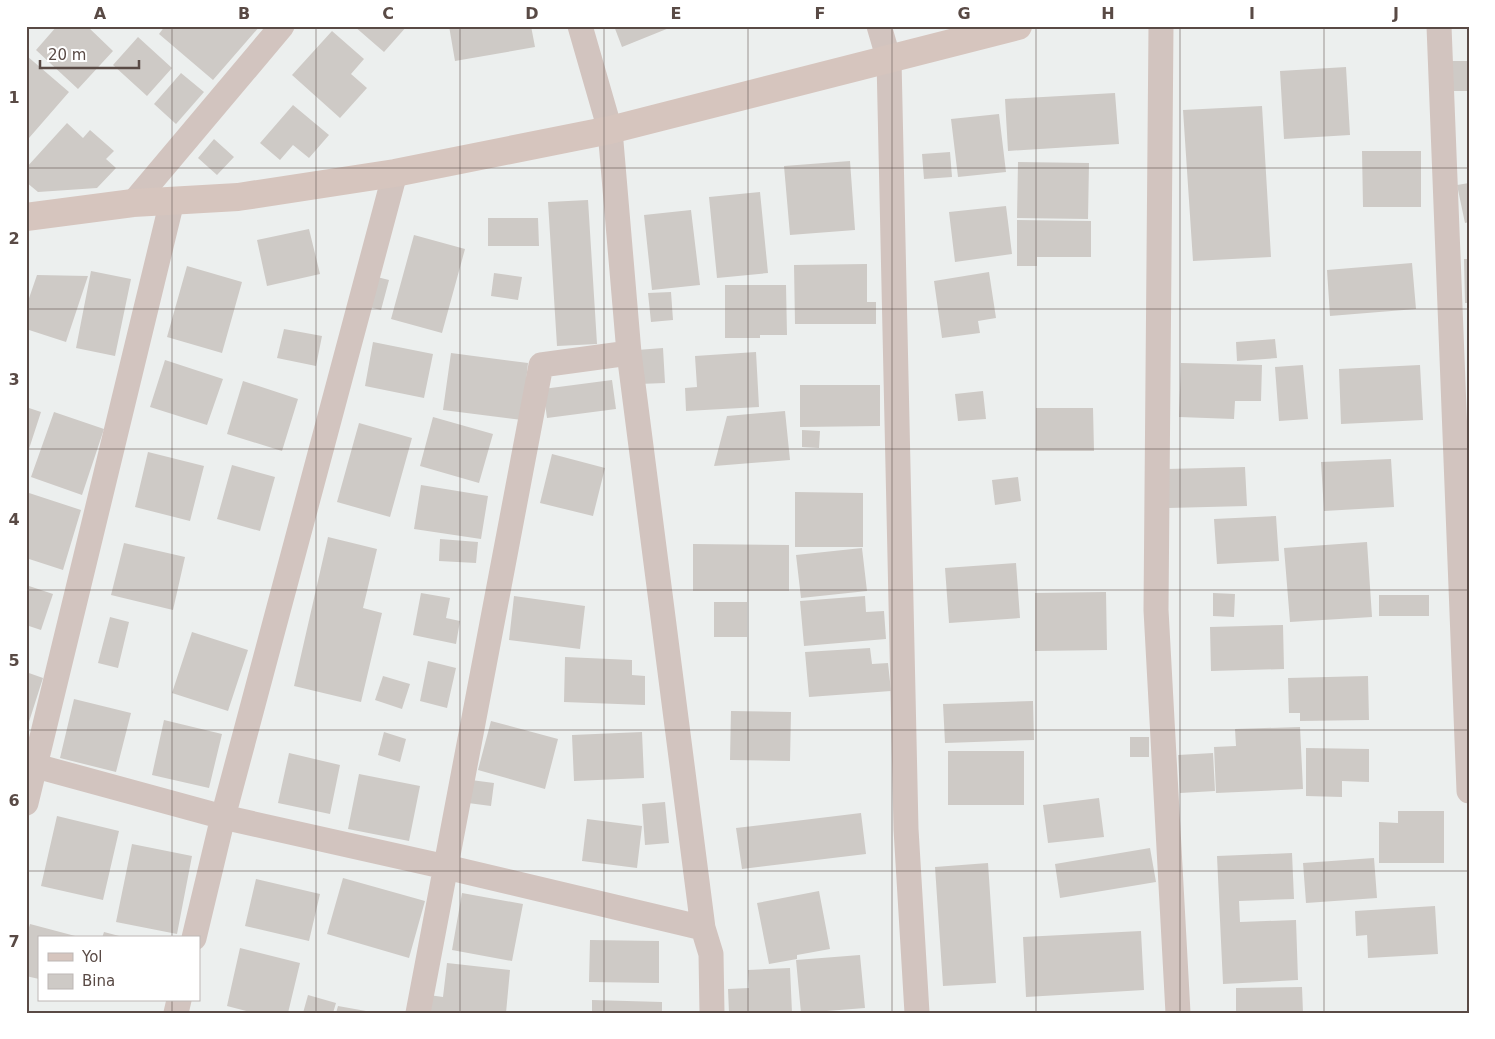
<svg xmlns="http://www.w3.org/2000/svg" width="1495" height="1039" font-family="'DejaVu Sans',sans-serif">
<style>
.building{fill:#cecac6}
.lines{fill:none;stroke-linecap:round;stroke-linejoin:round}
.street{stroke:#d2c4bf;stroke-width:25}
.secondary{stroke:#d6c5be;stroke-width:28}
.grid{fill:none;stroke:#594a45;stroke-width:1;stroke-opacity:0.55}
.neatline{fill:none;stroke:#594a45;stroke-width:2}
.grid-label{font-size:16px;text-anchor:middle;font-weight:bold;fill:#594a45}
</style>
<rect width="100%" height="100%" fill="#ecefee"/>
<path class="building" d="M 57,26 L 87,26 L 113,51 L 78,89 L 36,50 Z
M 165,26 L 260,26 L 213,80 L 159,34 Z
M 354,26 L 407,26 L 384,52 Z
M 449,26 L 531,26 L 535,47 L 455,61 Z
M 614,26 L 674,26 L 622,47 Z
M 332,31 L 364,59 L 351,74 L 367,88 L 340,118 L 292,75 Z
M 138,37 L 172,68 L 147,96 L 113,65 Z
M 27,56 L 69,92 L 29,138 L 26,135 L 26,57 Z
M 1452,61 L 1469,61 L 1469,91 L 1453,91 Z
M 1346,67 L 1350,135 L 1284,139 L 1280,71 Z
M 181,73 L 204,92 L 176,124 L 154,104 Z
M 1115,93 L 1119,144 L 1008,151 L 1005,99 Z
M 293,105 L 329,135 L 309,158 L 293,145 L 280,160 L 260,143 Z
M 1262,106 L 1271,257 L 1193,261 L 1183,110 Z
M 999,114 L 1006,172 L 958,177 L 951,119 Z
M 67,123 L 83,138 L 90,130 L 114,151 L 106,159 L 116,168 L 97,188 L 38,192 L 26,182 L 26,168 Z
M 214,139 L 234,157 L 217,175 L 198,158 Z
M 1362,151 L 1421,151 L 1421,207 L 1363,207 Z
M 950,152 L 952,177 L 924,179 L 922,154 Z
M 850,161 L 855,230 L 790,235 L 784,166 Z
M 1018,162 L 1089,163 L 1088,219 L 1017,218 Z
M 1469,183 L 1469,222 L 1465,223 L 1457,185 Z
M 760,192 L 768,273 L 717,278 L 709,197 Z
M 588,200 L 597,344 L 557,346 L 548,202 Z
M 1006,206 L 1012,254 L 955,262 L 949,212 Z
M 691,210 L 700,285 L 652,290 L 644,215 Z
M 488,218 L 538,218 L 539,246 L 488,246 Z
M 1017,220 L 1091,221 L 1091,257 L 1037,257 L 1037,266 L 1017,266 Z
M 309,229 L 320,274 L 267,286 L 257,240 Z
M 414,235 L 465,249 L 442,333 L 391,319 Z
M 1464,259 L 1469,259 L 1469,303 L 1465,303 Z
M 1412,263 L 1416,309 L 1330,316 L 1327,270 Z
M 867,264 L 867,302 L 876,302 L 876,324 L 795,324 L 794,265 Z
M 187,266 L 242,282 L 222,353 L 167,337 Z
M 91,271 L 131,279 L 115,356 L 76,348 Z
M 989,272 L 996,318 L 978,321 L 980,333 L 942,338 L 934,281 Z
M 494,273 L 522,277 L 518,300 L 491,296 Z
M 37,275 L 88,276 L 66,342 L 26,329 L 26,307 Z
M 377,277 L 389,280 L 381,310 L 369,307 Z
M 725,285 L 786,285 L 787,335 L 760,335 L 760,338 L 725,338 Z
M 671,292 L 673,320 L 651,322 L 648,293 Z
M 284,329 L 322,336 L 316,366 L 277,358 Z
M 1275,339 L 1277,358 L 1237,361 L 1236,342 Z
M 373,342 L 433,354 L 424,398 L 365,386 Z
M 663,348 L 665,383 L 639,384 L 637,350 Z
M 756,352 L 759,407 L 686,411 L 685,388 L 697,387 L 695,356 Z
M 451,353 L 528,363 L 522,420 L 443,410 Z
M 165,360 L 223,379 L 207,425 L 150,407 Z
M 1181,363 L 1262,365 L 1261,401 L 1235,401 L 1234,419 L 1179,417 Z
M 1303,365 L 1308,419 L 1279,421 L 1275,367 Z
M 1420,365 L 1423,420 L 1341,424 L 1339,369 Z
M 612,380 L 616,409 L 547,418 L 543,389 Z
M 243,381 L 298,399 L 282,451 L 227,434 Z
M 800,385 L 880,385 L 880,426 L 800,427 Z
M 983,391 L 986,419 L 958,421 L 955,394 Z
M 26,407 L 41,412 L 27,455 L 26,455 Z
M 1036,408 L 1093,408 L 1094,451 L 1036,451 Z
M 785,411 L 790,460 L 714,466 L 727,416 Z
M 54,412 L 104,429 L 82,495 L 31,477 Z
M 433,417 L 493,434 L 479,483 L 420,466 Z
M 359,423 L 412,438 L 390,517 L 337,502 Z
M 802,430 L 820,431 L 819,448 L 802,447 Z
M 148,452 L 204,466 L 190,521 L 135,507 Z
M 552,454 L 605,468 L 593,516 L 540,503 Z
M 1391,459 L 1394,507 L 1324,511 L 1321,462 Z
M 232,465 L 275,477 L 260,531 L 217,519 Z
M 1245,467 L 1247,506 L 1168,508 L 1167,469 Z
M 1018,477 L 1021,501 L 995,505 L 992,480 Z
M 421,485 L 488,496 L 481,539 L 414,529 Z
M 26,492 L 81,510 L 63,570 L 26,558 Z
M 795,492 L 863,493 L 863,547 L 795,547 Z
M 1276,516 L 1279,561 L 1217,564 L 1214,519 Z
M 328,537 L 377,549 L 363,608 L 382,613 L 361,702 L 294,686 Z
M 440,539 L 478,542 L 476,563 L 439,561 Z
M 1367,542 L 1372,617 L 1290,622 L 1284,548 Z
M 124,543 L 185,557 L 173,610 L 111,595 Z
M 693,544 L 789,545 L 789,591 L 693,591 Z
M 862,548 L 867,591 L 801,598 L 796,555 Z
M 1016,563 L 1020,618 L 949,623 L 945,568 Z
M 26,585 L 53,594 L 41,630 L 26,625 Z
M 1106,592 L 1107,650 L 1035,651 L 1035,593 Z
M 421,593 L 450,598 L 446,618 L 460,621 L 456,644 L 413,635 Z
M 1213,593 L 1235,594 L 1234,617 L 1213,616 Z
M 1379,595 L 1429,595 L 1429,616 L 1379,616 Z
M 514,596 L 585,606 L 580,649 L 509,640 Z
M 865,596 L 866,612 L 884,611 L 886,639 L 804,646 L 800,601 Z
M 714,602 L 747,602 L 747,637 L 714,637 Z
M 110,617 L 129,622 L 118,668 L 98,663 Z
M 1283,625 L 1284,669 L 1211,671 L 1210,627 Z
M 192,632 L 248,650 L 228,711 L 172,693 Z
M 870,648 L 872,664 L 888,663 L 891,691 L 809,697 L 805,652 Z
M 565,657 L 632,660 L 632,675 L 645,676 L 645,705 L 564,702 Z
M 428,661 L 456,668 L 447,708 L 420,701 Z
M 26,672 L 43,678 L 27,728 L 26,728 Z
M 383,676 L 410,684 L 402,709 L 375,700 Z
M 1368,676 L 1369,720 L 1300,721 L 1300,713 L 1289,713 L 1288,678 Z
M 74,699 L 131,713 L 116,772 L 60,758 Z
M 1033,701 L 1034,740 L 945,743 L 943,704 Z
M 731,711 L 791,712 L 790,761 L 730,760 Z
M 164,720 L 222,734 L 209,788 L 152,775 Z
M 491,721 L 558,739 L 545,789 L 478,770 Z
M 1300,727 L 1303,789 L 1216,793 L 1214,747 L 1236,746 L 1235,729 Z
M 384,732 L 406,739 L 400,762 L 378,755 Z
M 642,732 L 644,778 L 574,781 L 572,735 Z
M 1130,737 L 1149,737 L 1149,757 L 1130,757 Z
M 1306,748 L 1369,749 L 1369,782 L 1342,781 L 1342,797 L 1306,796 Z
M 948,751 L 1024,751 L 1024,805 L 948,805 Z
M 289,753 L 340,765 L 330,814 L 278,803 Z
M 1213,753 L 1215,791 L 1180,793 L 1178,755 Z
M 359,774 L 420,786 L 409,841 L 348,829 Z
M 471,780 L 494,783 L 491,806 L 468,803 Z
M 1099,798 L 1104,837 L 1048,843 L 1043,805 Z
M 665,802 L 669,843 L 645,845 L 642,804 Z
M 1398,811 L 1444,811 L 1444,863 L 1379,863 L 1379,822 L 1398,823 Z
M 861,813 L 866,854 L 742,869 L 736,828 Z
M 57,816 L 119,831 L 103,900 L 41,886 Z
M 587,819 L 642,826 L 637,868 L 582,861 Z
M 132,844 L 192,856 L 177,934 L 116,922 Z
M 1150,848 L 1156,882 L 1060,898 L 1055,864 Z
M 1292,853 L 1294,899 L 1239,901 L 1240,922 L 1296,920 L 1298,980 L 1223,984 L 1217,856 Z
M 1374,858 L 1377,898 L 1306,903 L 1303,863 Z
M 988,863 L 996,983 L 943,986 L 935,867 Z
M 343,878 L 425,901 L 409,958 L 327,934 Z
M 256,879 L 320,894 L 309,941 L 245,926 Z
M 819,891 L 830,949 L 797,955 L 797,959 L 769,964 L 757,903 Z
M 462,893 L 523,904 L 512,961 L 452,950 Z
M 1435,906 L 1438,954 L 1368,958 L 1367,935 L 1356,936 L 1355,911 Z
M 30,924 L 79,937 L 39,938 L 39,979 L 26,976 L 26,938 Z
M 1141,931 L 1144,990 L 1026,997 L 1023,937 Z
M 104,932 L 123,937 L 123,938 L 102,938 Z
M 590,940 L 659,941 L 659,983 L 589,982 Z
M 240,948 L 300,963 L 288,1013 L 254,1013 L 227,1006 Z
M 860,955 L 865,1008 L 801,1013 L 796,960 Z
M 447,963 L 510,970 L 506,1013 L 428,1013 L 429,995 L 443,997 Z
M 790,968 L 792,1013 L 729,1013 L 728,989 L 749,988 L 748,970 Z
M 1302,987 L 1303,1013 L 1236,1013 L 1236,988 Z
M 308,995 L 336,1003 L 333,1013 L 303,1013 Z
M 592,1000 L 662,1002 L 662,1013 L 592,1013 Z
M 338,1006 L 366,1011 L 366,1013 L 336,1013 Z"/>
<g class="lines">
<path class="street" d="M 580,26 L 610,130 L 629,353 L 703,928 L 711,954 L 712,1013
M 879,26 L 889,60 L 906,829 L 917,1013
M 1161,26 L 1156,610 L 1178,1013
M 1439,26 L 1469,791
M 133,203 L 282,26
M 36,766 L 223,817 L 446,867 L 703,928
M 26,803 L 172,201
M 194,938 L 223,817 L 395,173
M 176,1013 L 179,1000
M 418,1013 L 541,365 L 629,353"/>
<path class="secondary" d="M 26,217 L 133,203 L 238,197 L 395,173 L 610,130 L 1018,26"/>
</g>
<path class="grid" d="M 172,26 L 172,938M 316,26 L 316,1013M 460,26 L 460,1013M 604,26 L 604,1013M 748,26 L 748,1013M 892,26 L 892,1013M 1036,26 L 1036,1013M 1180,26 L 1180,1013M 1324,26 L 1324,1013M 26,168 L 1469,168M 26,309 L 1469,309M 26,449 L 1469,449M 26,590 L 1469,590M 26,730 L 1469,730M 26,871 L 1469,871M 172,1000 L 172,1013"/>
<rect width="1495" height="1039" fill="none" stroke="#ffffff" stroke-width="55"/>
<rect x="38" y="936" width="162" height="65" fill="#ffffff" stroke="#bdb7b5"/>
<rect x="48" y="953" width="25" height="8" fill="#d6c5be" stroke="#bdb7b5"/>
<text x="82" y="962" font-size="15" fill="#594a45">Yol</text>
<rect x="48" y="974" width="25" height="15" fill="#cecac6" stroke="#bdb7b5"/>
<text x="82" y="986" font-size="15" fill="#594a45">Bina</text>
<path d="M40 60v8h99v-8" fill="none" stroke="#594a45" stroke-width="2.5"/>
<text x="48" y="60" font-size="15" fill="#594a45" stroke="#ffffff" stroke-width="4" paint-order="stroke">20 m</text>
<rect x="28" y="28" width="1440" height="984" class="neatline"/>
<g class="grid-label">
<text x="100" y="19">A</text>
<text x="244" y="19">B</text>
<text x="388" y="19">C</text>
<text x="532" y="19">D</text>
<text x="676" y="19">E</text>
<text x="820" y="19">F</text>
<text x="964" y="19">G</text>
<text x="1108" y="19">H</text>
<text x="1252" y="19">I</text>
<text x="1396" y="19">J</text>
<text x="14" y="103">1</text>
<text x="14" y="244">2</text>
<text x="14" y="385">3</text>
<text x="14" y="525">4</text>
<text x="14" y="666">5</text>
<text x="14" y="806">6</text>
<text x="14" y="947">7</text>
</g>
</svg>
